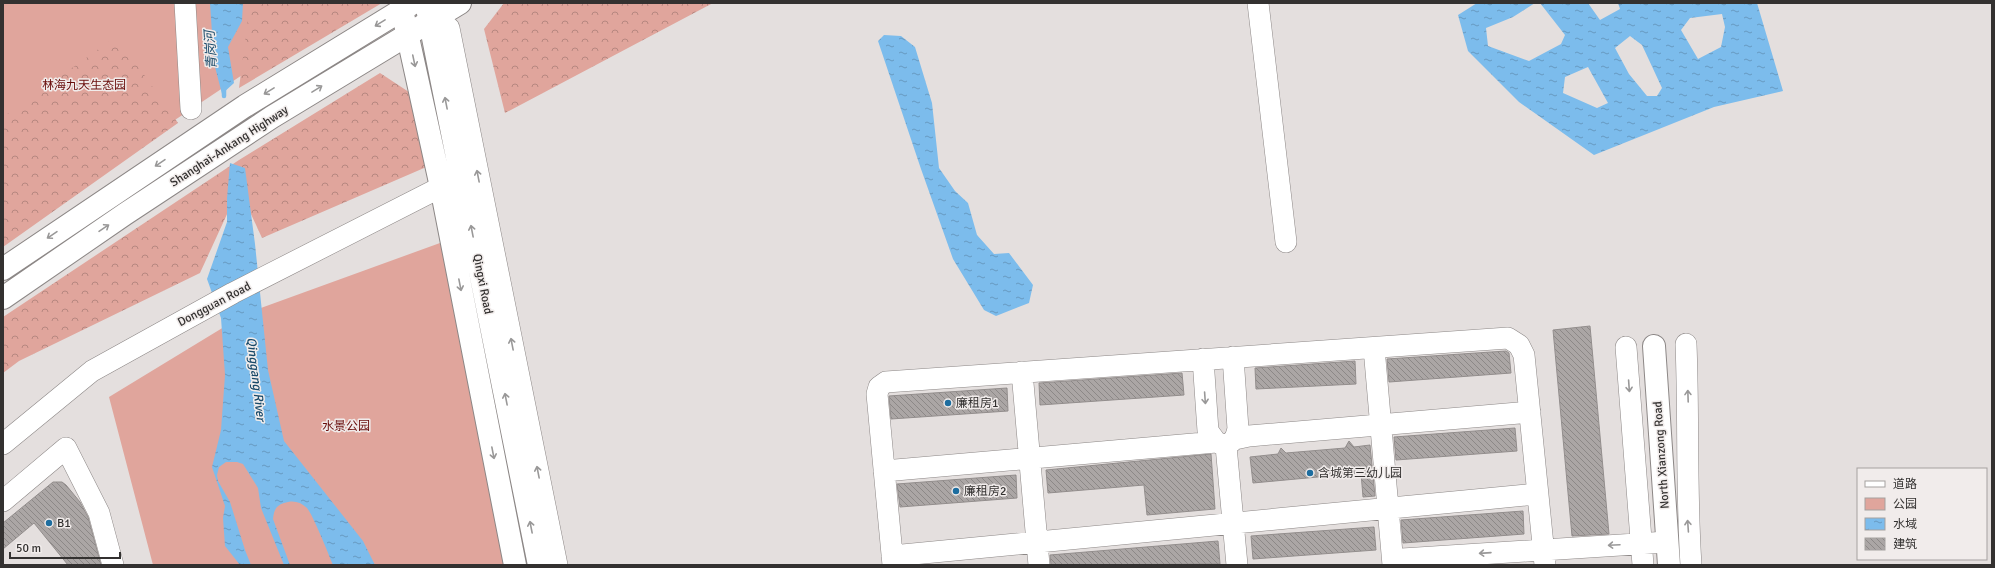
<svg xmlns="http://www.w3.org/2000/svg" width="1995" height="568" font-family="Signika,'Noto Sans SC',sans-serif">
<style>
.green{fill:#e0a59c}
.forest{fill:url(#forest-crowns)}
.water{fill:url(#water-ripples);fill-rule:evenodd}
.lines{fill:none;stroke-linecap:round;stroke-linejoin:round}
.stream{stroke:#7cbcec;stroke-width:4.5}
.building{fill:url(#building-back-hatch);stroke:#938e8d}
.minor-casing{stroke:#8c8786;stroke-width:22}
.major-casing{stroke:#8c8786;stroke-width:24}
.highway-casing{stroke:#8c8786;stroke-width:24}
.minor{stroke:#fff;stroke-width:21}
.major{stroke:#fff;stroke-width:22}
.highway{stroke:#fff;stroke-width:22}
.oneway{stroke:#999898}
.poi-dot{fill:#1d6d9f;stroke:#f1eceb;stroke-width:1.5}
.labels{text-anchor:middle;stroke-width:3;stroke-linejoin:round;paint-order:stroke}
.park-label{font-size:12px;fill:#680c0a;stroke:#f1eceb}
.street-label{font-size:12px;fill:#333130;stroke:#f1eceb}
.poi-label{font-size:12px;fill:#333130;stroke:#f1eceb;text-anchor:start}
.water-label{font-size:13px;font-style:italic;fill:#184969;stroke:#f1eceb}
</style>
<defs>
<pattern id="forest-crowns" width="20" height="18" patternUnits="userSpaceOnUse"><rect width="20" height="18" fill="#e0a59c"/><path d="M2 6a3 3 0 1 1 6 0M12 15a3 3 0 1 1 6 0" fill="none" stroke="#b68780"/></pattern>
<pattern id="water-ripples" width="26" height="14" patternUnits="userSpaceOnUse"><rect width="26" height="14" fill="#7cbcec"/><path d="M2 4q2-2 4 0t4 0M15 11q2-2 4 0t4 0" fill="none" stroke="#6699c0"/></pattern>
<pattern id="building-back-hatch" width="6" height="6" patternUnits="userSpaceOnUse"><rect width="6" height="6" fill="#aba6a5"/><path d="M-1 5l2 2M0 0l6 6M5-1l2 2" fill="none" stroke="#8c8887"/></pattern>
</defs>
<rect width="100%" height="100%" fill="#e4dfde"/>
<path class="green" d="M 3,3 L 350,3 L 3,235 Z
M 451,239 L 515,565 L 153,565 L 109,397 L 247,313 Z"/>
<path class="forest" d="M 250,3 L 382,3 L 239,88 Z
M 504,3 L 713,3 L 505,113 L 484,29 Z
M 117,36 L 178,123 L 3,247 L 3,117 Z
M 380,73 L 415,96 L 431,165 L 262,238 L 239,188 L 200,273 L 19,361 L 3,373 L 3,317 L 239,160 Z"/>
<path class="water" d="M 210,3 L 243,3 L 242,21 L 228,47 L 234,83 L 222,94 L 214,63 Z
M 1477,3 L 1535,3 L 1513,17 L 1486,28 L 1488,46 L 1529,61 L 1561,44 L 1565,35 L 1540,3 L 1588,3 L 1600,20 L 1620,9 L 1618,3 L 1757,3 L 1783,91 L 1714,107 L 1594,155 L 1519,102 L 1468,51 L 1458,15 ZM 1722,14 L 1725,27 L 1721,47 L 1698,59 L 1681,30 L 1690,18 ZM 1630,36 L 1642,45 L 1662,88 L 1657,96 L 1647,96 L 1629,74 L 1615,48 ZM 1588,67 L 1608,103 L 1597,108 L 1563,93 L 1565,77 Z
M 884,35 L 901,36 L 915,47 L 932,103 L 939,168 L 955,191 L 968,203 L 977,235 L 994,254 L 1009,253 L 1033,285 L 1029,303 L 996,316 L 984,310 L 953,259 L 921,169 L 878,41 Z
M 230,163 L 245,168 L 255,244 L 268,370 L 284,441 L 363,541 L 375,565 L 333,565 C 328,553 313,515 307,508 C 300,501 292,500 284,503 C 275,506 274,511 273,519 L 290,565 L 284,565 L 261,508 L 258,488 L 243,464 L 237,462 L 226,462 L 219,467 L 217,475 L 218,481 L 230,502 L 245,550 L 251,565 L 240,565 L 225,546 L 223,518 L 225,506 L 212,467 L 221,430 L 225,375 L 221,318 L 207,279 L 227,222 L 227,198 Z"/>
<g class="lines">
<path class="stream" d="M 224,87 L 224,96"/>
</g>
<path class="building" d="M 1590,326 L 1609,534 L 1572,536 L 1553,330 Z
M 1506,351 L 1509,353 L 1511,373 L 1389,382 L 1387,359 Z
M 1355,361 L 1356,384 L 1256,389 L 1255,368 Z
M 1182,373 L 1184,395 L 1040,405 L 1039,383 Z
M 1007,388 L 1008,411 L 891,419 L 889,396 Z
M 1515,428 L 1517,451 L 1396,460 L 1394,437 Z
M 1349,441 L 1354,447 L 1370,445 L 1375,496 L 1363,497 L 1361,473 L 1253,483 L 1250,457 L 1278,454 L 1281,448 L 1286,453 L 1345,448 Z
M 1211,454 L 1215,509 L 1147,515 L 1144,485 L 1048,493 L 1046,470 Z
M 1016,475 L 1017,498 L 900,507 L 897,484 Z
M 53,482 L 62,482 L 66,485 L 80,502 L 88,517 L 101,565 L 68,565 L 34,523 L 3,549 L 3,523 Z
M 1523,511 L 1524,534 L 1403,543 L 1401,520 Z
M 1374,527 L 1376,550 L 1253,559 L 1251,536 Z
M 1218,541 L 1220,564 L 1051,565 L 1050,555 Z"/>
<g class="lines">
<g class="minor-casing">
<path id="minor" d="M 185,3 L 191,109
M 1258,3 L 1286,242
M 449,28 L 557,565
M 1686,344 C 1689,418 1686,491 1691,565
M 1626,347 L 1643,565
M 1374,348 L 1393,565
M 1203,359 L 1208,431 L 1216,442 L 1226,446 L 1235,439 L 1238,429 L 1233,357
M 1022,372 L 1039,565
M 1235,439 L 1249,436 L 1530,412
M 3,444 L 92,371 L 233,293 L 441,187
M 1226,446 L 1237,565
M 884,471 L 1216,442
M 3,501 L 66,448 L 99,513 L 113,565
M 892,556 L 1537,494
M 893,565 L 877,394 L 879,387 L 886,382 L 1508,338 L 1519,345 L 1524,355 L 1545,565
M 1395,565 L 1402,559 L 1667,542"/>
</g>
<g class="major-casing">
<path id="major" d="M 426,3 L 539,565
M 402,10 L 441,187 L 515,565
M 1654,346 L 1669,565"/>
</g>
<g class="highway-casing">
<path id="highway" d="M 3,269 L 245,106 L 413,3
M 3,298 L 125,214 L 272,117 L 460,3"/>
</g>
<use href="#minor" class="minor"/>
<use href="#major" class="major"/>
<use href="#highway" class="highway"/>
</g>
<defs><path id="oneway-shaft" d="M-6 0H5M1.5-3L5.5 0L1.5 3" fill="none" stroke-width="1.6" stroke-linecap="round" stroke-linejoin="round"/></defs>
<g class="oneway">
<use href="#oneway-shaft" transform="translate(380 23) rotate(148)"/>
<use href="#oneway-shaft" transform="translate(414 61) rotate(78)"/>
<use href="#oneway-shaft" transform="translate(317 89) rotate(-32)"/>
<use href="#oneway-shaft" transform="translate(269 91) rotate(148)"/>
<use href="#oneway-shaft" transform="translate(446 103) rotate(-101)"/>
<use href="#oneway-shaft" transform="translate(160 163) rotate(146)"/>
<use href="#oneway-shaft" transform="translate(478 176) rotate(-101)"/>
<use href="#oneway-shaft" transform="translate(104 228) rotate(-34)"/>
<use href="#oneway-shaft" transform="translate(472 231) rotate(-101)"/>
<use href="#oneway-shaft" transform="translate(52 235) rotate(146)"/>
<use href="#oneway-shaft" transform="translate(460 285) rotate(79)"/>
<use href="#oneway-shaft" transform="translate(512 344) rotate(-101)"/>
<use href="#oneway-shaft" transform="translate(1629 386) rotate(86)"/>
<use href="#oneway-shaft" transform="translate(1688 396) rotate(-92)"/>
<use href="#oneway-shaft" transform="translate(1205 398) rotate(86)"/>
<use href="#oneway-shaft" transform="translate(506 399) rotate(-101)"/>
<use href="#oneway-shaft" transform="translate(493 453) rotate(79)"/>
<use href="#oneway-shaft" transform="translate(538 472) rotate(-101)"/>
<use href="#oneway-shaft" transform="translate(1688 526) rotate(-94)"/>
<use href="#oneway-shaft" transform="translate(531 527) rotate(-101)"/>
<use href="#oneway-shaft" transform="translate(1614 545) rotate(177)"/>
<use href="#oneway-shaft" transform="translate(1485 553) rotate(176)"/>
</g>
<g class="poi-dot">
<circle cx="948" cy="403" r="4"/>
<circle cx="1310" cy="473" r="4"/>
<circle cx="956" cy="491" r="4"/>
<circle cx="49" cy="523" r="4"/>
</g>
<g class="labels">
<g class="park-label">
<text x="84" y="89">林海九天生态园</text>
<text x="346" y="430">水景公园</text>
</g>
<g class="street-label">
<text transform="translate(229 146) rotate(-33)" y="4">Shanghai-Ankang Highway</text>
<text transform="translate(483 284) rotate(79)" y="4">Qingxi Road</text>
<text transform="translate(214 304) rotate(-28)" y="4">Dongguan Road</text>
<text transform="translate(1661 455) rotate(-94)" y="4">North Xianzong Road</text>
</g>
<g class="poi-label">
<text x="956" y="407">廉租房1</text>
<text x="1318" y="477">含城第三幼儿园</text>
<text x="964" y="495">廉租房2</text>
<text x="57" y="527">B1</text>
</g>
<g class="water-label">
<text transform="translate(210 50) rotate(-94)" y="5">青岗河</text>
<text transform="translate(257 379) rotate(83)" y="5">Qinggang River</text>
</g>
</g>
<rect width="1995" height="568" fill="none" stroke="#333130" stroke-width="8"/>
<rect x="1857" y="468" width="130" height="92" fill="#f1eceb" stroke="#a5a1a0"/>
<rect x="1865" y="481" width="20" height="6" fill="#ffffff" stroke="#a5a1a0"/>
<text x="1893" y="488" font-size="12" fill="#333130">道路</text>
<rect x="1865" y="498" width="20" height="12" fill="#e0a59c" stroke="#a5a1a0"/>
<text x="1893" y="508" font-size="12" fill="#333130">公园</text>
<rect x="1865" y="518" width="20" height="12" fill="url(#water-ripples)" stroke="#a5a1a0"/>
<text x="1893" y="528" font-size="12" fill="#333130">水域</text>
<rect x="1865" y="538" width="20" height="12" fill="url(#building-back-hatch)" stroke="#a5a1a0"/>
<text x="1893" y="548" font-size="12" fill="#333130">建筑</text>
<path d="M10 552v6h110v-6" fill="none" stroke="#333130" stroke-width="2"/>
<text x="16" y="552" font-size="12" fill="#333130" stroke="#f1eceb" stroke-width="3" paint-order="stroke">50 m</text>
</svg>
